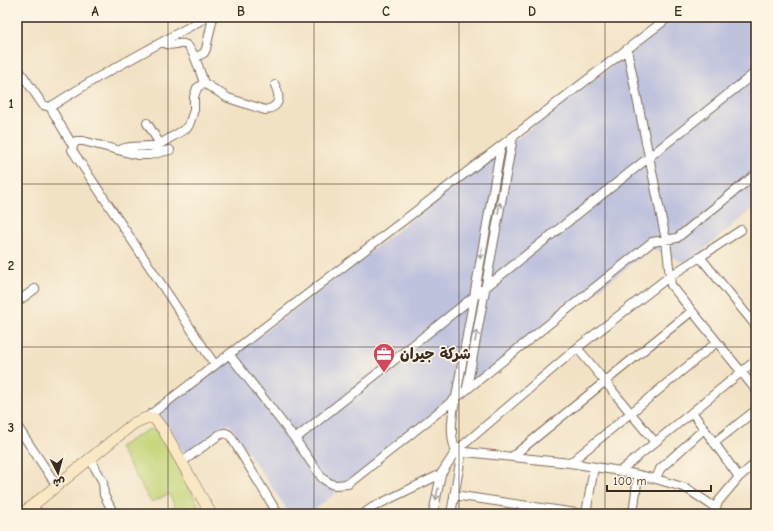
<svg xmlns="http://www.w3.org/2000/svg" width="773" height="531" font-family="'Comic Neue','Playpen Sans Arabic',sans-serif">
<style>
.industrial{fill:#bfc2dd}
.green{fill:#c3d477;stroke:#7f7f4a}
.lines{fill:none;stroke-linecap:round;stroke-linejoin:round}
.street-casing{stroke:#7b6a58;stroke-width:10}
.secondary-casing{stroke:#7b6a58;stroke-width:12}
.street{stroke:#fff;stroke-width:8}
.secondary{stroke:#fae7c3;stroke-width:11}
.oneway{stroke:#a79f9a}
.grid{fill:none;stroke:#3b2a1e;stroke-width:1;stroke-opacity:0.55}
.labels{text-anchor:middle;stroke-width:3.5;stroke-linejoin:round;paint-order:stroke}
.poi-label{font-size:15px;font-weight:bold;fill:#3b2a1e;stroke:#fcf5e5;text-anchor:start}
.neatline{fill:none;stroke:#3b2a1e;stroke-width:1.5}
.grid-label{font-size:13px;text-anchor:middle;font-weight:bold;fill:#3b2a1e}
</style>
<rect width="100%" height="100%" fill="#fcf5e5"/>
<filter id="ink" filterUnits="userSpaceOnUse"><feTurbulence type="fractalNoise" baseFrequency=".025" numOctaves="2"/><feDisplacementMap in="SourceGraphic" scale="8" xChannelSelector="R" yChannelSelector="G"/><feConvolveMatrix kernelMatrix="1 2 1 2 8 2 1 2 1" color-interpolation-filters="sRGB"/></filter>
<filter id="wash" filterUnits="userSpaceOnUse"><feTurbulence type="fractalNoise" baseFrequency=".012" numOctaves="4" result="noise"/><feDisplacementMap in="SourceGraphic" scale="16" xChannelSelector="R" yChannelSelector="G"/><feGaussianBlur stdDeviation="0.9" result="paint"/><feColorMatrix in="noise" values="0 0 0 0 0 0 0 0 0 0 0 0 0 0 0 0 0 1.4 0 .05"/><feComposite in="paint" operator="in"/></filter>
<g filter="url(#wash)">
<rect width="100%" height="100%" fill="#f2e2c4"/>
<path class="industrial" d="M 676,17 L 756,17 L 756,206 L 687,264 L 652,248 L 309,514 L 290,514 L 229,424 L 186,455 L 156,415 Z"/>
<path class="green" d="M 149,429 L 157,430 L 163,436 L 203,514 L 167,514 L 166,511 L 175,507 L 169,494 L 151,502 L 119,447 Z"/>
</g>
<g filter="url(#ink)">
<g class="lines">
<g class="street-casing">
<path id="street" d="M 163,42 C 172,48 175,42 184,44 C 193,45 201,75 204,83 L 228,98 L 265,110 C 280,107 281,98 275,85
M 627,49 L 666,240 L 671,285 L 756,390
M 195,58 L 204,53 L 206,49 L 213,17
M 17,67 L 43,105 L 50,107 L 95,79 L 207,17
M 50,107 L 73,146
M 147,123 L 160,144 L 187,128 L 189,125 L 194,110 L 194,97 L 197,88 L 204,83
M 122,149 C 133,144 147,149 160,144
M 170,150 L 149,155 L 137,155 L 83,141 L 76,141 L 73,146 L 72,150 L 215,365
M 700,257 L 741,230
M 17,302 L 35,289
M 577,348 C 604,379 628,411 655,442
M 229,354 L 295,439 L 322,478 L 331,484 L 336,485 L 348,484 L 652,242 L 677,238 L 756,174
M 467,388 L 513,137
M 692,412 L 739,477
M 146,418 L 669,17
M 17,426 L 57,486
M 295,439 L 756,72
M 714,443 L 756,410
M 456,451 C 449,436 452,412 456,397 L 501,146
M 456,451 L 570,463 L 620,471 L 656,479 L 686,488 L 716,508
M 513,456 L 692,311
M 90,459 L 103,482 L 104,495 L 114,514
M 182,462 L 219,435 C 224,432 228,433 231,437 L 278,514
M 570,463 L 717,342
M 620,471 L 756,360
M 656,479 L 660,469 L 704,429
M 454,495 L 583,514
M 33,506 L 39,514
M 363,514 L 373,507 L 441,474
M 433,514 L 441,474 L 456,451 L 577,348 L 670,276 L 700,257 L 756,326
M 451,514 L 462,451
M 586,514 L 594,467
M 633,514 L 638,475
M 714,514 L 718,502 L 739,477 L 756,463"/>
</g>
<g class="secondary-casing">
<path id="secondary" d="M 22,514 L 134,423 L 146,418 L 154,418 L 164,431 L 211,514"/>
</g>
<use href="#street" class="street"/>
<use href="#secondary" class="secondary"/>
</g>
<defs><path id="oneway-shaft" d="M-6 0H5M1.5-3L5.5 0L1.5 3" fill="none" stroke-width="1.6" stroke-linecap="round" stroke-linejoin="round"/></defs>
<g class="oneway">
<use href="#oneway-shaft" transform="translate(499 208) rotate(-79)"/>
<use href="#oneway-shaft" transform="translate(481 253) rotate(100)"/>
<use href="#oneway-shaft" transform="translate(476 336) rotate(-80)"/>
<use href="#oneway-shaft" transform="translate(437 494) rotate(101)"/>
</g>
</g>
<path class="grid" d="M 168,17 L 168,514M 314,17 L 314,514M 459,17 L 459,514M 605,17 L 605,514M 17,184 L 756,184M 17,347 L 756,347"/>
<defs>
<g id="office-pin" transform="scale(1.15)"><path d="M0 17L-7.5 6A9.5 9.5 0 1 1 7.5 6Z" fill="#d1495b" stroke="#fcf5e5"/><path d="M-6-3h4V-5.5h4V-3h4V5H-6ZM-1-4.5V-3h2v-1.5ZM-6 0V1H6V0Z" fill="#fff"/></g>
</defs>
<g fill-rule="evenodd">
<use href="#office-pin" x="384" y="354"/>
</g>
<g class="labels">
<g class="poi-label">
<text x="400" y="359">شركة جيران</text>
</g>
</g>
<rect width="773" height="531" fill="none" stroke="#fcf5e5" stroke-width="44"/>
<g transform="translate(58 473) rotate(174)" stroke="#fcf5e5" stroke-width="3" paint-order="stroke">
<path d="M0-3L7 15L0 10L-7 15Z" fill="#3b2a1e"/>
<text y="-6" font-size="11" font-weight="bold" text-anchor="middle" fill="#3b2a1e">ش</text>
</g>
<path d="M607 485v6h104v-6" fill="none" stroke="#3b2a1e" stroke-width="2"/>
<text x="613" y="485" font-size="12" fill="#3b2a1e" stroke="#fcf5e5" stroke-width="3" paint-order="stroke">100 m</text>
<rect x="22" y="22" width="729" height="487" class="neatline"/>
<g class="grid-label">
<text x="95" y="16">A</text>
<text x="241" y="16">B</text>
<text x="386" y="16">C</text>
<text x="532" y="16">D</text>
<text x="678" y="16">E</text>
<text x="11" y="108">1</text>
<text x="11" y="270">2</text>
<text x="11" y="432">3</text>
</g>
</svg>
